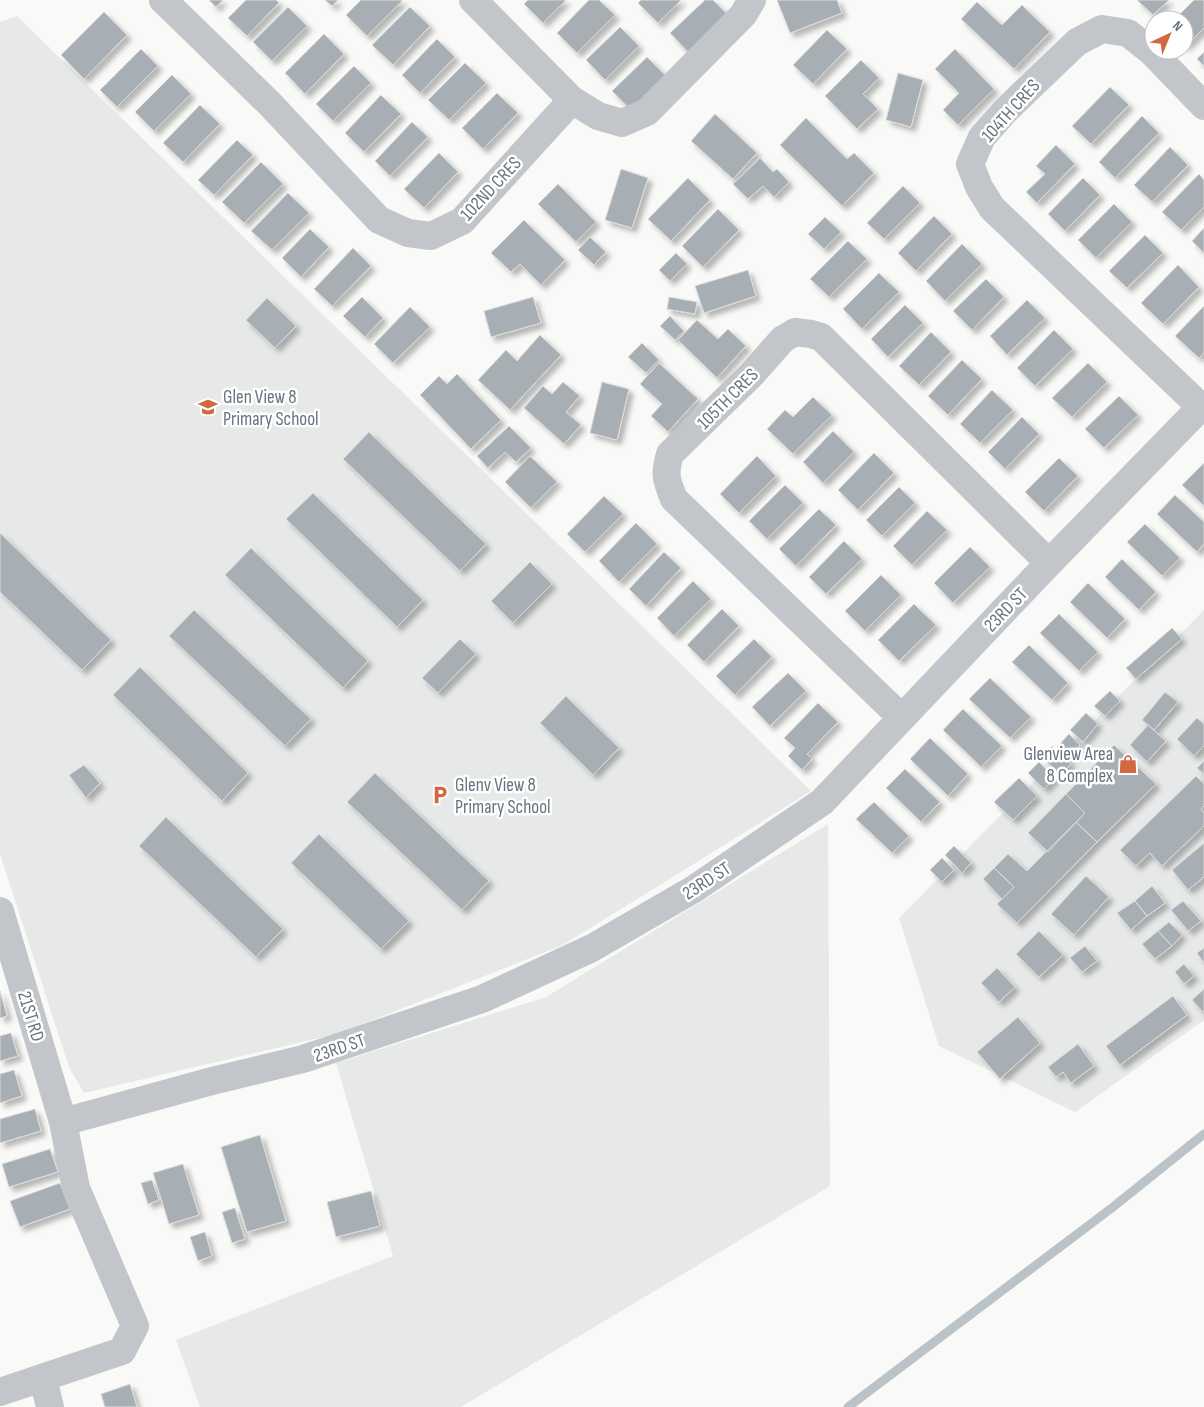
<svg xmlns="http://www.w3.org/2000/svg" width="1204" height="1407" font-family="'Sofia Sans Condensed',sans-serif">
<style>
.built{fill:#e7e8e8}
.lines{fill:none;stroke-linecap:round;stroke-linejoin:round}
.stream{stroke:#bac3c8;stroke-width:9}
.building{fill:#a7aeb4;stroke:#dbdbda;filter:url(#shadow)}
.minor{stroke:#c2c5c9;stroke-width:28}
.labels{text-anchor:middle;stroke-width:5;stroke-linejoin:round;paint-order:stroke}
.street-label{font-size:19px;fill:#67747f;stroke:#fff}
.poi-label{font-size:19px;fill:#67747f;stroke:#fff;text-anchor:start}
</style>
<defs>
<filter id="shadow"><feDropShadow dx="4.5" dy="4.5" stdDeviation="2.5" flood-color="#0004"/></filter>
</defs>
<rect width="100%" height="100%" fill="#f9f9f8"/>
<path class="built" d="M 17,16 L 811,791 L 563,945 L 340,1033 L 84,1093 L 69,1067 L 0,854 L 0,22 Z
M 1204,610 L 1204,1020 L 1075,1112 L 939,1046 L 899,918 Z
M 828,824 L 830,1186 L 461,1407 L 200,1407 L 176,1340 L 393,1256 L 336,1063 L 546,997 Z"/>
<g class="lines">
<path class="stream" d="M 848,1407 L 1113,1207 L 1204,1134"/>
</g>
<path class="building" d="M 209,0 L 223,0 L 216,7 Z
M 246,0 L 276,0 L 279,3 L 247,36 L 228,18 Z
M 325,0 L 338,0 L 332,6 Z
M 361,0 L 401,0 L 402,1 L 367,36 L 346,15 Z
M 528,0 L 566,0 L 543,23 L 524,4 Z
M 589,0 L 599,0 L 615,15 L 577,53 L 557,33 Z
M 641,0 L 681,0 L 658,23 L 638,3 Z
M 705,0 L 713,0 L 729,16 L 690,54 L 670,33 Z
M 777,0 L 837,0 L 842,13 L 790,33 Z
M 1137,0 L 1169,0 L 1153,15 Z
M 1194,0 L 1204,0 L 1204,28 L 1184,48 L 1184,20 L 1174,20 Z
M 977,2 L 1002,25 L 1022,5 L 1050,32 L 1014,69 L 961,19 Z
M 288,7 L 307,26 L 272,61 L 253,42 Z
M 410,7 L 430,26 L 393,65 L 372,45 Z
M 104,12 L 127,35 L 84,79 L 61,55 Z
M 620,27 L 639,46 L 605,80 L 586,60 Z
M 827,30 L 847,49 L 813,84 L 793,65 Z
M 324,34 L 344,54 L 305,94 L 285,73 Z
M 437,39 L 455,57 L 420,93 L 402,75 Z
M 141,49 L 158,66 L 117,107 L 100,90 Z
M 955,49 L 994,89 L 958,125 L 943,110 L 959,93 L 935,69 Z
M 1204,52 L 1204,66 L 1197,59 Z
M 647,57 L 668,78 L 633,112 L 612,91 Z
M 861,60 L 879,78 L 863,94 L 878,109 L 857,129 L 825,96 Z
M 465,63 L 486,83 L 449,120 L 428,100 Z
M 354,66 L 371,83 L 333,121 L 316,104 Z
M 898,73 L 923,80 L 911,127 L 886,120 Z
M 172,75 L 191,94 L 154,131 L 135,112 Z
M 1110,87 L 1129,105 L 1091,144 L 1072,126 Z
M 497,93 L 518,113 L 483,149 L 462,128 Z
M 381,95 L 401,114 L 364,152 L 345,133 Z
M 200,105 L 220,124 L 183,162 L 163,143 Z
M 715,114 L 757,153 L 733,179 L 691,141 Z
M 1142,116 L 1159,133 L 1115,178 L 1099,162 Z
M 806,118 L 847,159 L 854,153 L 874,173 L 842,206 L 780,145 Z
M 412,122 L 428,137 L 390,176 L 375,161 Z
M 237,140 L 253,155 L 214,195 L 198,180 Z
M 1056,145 L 1075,164 L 1037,203 L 1026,192 L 1045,174 L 1036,166 Z
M 1170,147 L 1188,165 L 1152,202 L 1134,185 Z
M 439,153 L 458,172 L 424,208 L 404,189 Z
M 760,158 L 773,172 L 777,169 L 789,182 L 774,197 L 763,186 L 748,199 L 733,184 Z
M 261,162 L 283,184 L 244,223 L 222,202 Z
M 621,169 L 648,178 L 632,228 L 605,220 Z
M 1199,174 L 1204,180 L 1204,207 L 1181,230 L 1162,212 Z
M 688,178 L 710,200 L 671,241 L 648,219 Z
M 1083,178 L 1100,195 L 1065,231 L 1048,214 Z
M 558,184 L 596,222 L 576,242 L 538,204 Z
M 903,186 L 920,203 L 884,239 L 867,223 Z
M 288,193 L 309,213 L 272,250 L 251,231 Z
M 1114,204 L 1132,222 L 1096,258 L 1078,240 Z
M 718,209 L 739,230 L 703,267 L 682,246 Z
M 934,216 L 952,234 L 916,271 L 898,253 Z
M 825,217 L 841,232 L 824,249 L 808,234 Z
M 524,220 L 565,260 L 541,285 L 520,264 L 511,272 L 491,253 Z
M 1204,228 L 1204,253 L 1192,241 Z
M 310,229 L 329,247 L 301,277 L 282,258 Z
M 1145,235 L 1163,253 L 1127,288 L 1109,271 Z
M 590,237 L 606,252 L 594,265 L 578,250 Z
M 848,241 L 867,259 L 829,297 L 810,279 Z
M 962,244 L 982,264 L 945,301 L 926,281 Z
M 353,248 L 371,266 L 332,306 L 314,289 Z
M 676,253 L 687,264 L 670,281 L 659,270 Z
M 1178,265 L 1199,287 L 1163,324 L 1141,303 Z
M 748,270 L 756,296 L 704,313 L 695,286 Z
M 879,273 L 899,292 L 862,329 L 843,309 Z
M 986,279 L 1004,297 L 972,330 L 953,311 Z
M 362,297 L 383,318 L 365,337 L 343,316 Z
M 533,297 L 541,323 L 491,337 L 484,311 Z
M 669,297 L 697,302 L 695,314 L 667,309 Z
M 267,298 L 296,326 L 275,348 L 246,320 Z
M 1027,300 L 1045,318 L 1007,355 L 990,336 Z
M 905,305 L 923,323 L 888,357 L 871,339 Z
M 1204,306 L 1204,353 L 1199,358 L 1175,336 Z
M 410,307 L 430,327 L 393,363 L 374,344 Z
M 670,316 L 684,331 L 675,340 L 660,326 Z
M 697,320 L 718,339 L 728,329 L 746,346 L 717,378 L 678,340 Z
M 1054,330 L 1073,349 L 1035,386 L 1017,368 Z
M 931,332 L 951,352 L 919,385 L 899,366 Z
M 540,335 L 561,355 L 510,410 L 478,380 L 506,350 L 517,361 Z
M 642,343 L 659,360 L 646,373 L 628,357 Z
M 962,360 L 982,379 L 948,415 L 928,396 Z
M 659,363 L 698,399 L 668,432 L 651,416 L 662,404 L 640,384 Z
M 1088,363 L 1107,382 L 1072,417 L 1052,398 Z
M 457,374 L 501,420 L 471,449 L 420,395 L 439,376 L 447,384 Z
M 563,382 L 580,396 L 566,412 L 581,425 L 564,444 L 524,408 L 543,386 L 552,394 Z
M 602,382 L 629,389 L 617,440 L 590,433 Z
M 992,390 L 1013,410 L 980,443 L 960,424 Z
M 1119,396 L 1138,415 L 1104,448 L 1085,429 Z
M 813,397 L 832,415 L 793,454 L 767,429 L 785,410 L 793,417 Z
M 1022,417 L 1039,434 L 1005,469 L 988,452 Z
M 509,426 L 531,448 L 516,462 L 505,452 L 488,468 L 477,456 Z
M 833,431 L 854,452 L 823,483 L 803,462 Z
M 369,432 L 486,544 L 460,571 L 343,459 Z
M 874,453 L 894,473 L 858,510 L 838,490 Z
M 530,456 L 557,482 L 531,508 L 505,482 Z
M 757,456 L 776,476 L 739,513 L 720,494 Z
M 1059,458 L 1078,476 L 1044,511 L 1025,492 Z
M 1204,463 L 1204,506 L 1182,485 Z
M 785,485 L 803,503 L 767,539 L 749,521 Z
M 899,487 L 915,503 L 882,536 L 866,520 Z
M 313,493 L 423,600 L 397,627 L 286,519 Z
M 1175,495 L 1204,522 L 1204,544 L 1197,552 L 1157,514 Z
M 604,496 L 623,514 L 585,552 L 567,534 Z
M 819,509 L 836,525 L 796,566 L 779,549 Z
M 927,511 L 947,530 L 912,565 L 893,546 Z
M 636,523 L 657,544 L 619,582 L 599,561 Z
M 1145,524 L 1180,558 L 1162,576 L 1127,542 Z
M 0,533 L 111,640 L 82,670 L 0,592 Z
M 844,541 L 862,559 L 826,594 L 809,577 Z
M 970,547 L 990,567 L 953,603 L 934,583 Z
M 251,548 L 368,661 L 343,688 L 225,575 Z
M 664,552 L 681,568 L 646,606 L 629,589 Z
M 1122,559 L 1156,592 L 1139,610 L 1105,577 Z
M 530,562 L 552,584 L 513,623 L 491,601 Z
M 881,575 L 901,595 L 865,631 L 845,611 Z
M 693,581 L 711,599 L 674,636 L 657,618 Z
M 1088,583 L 1125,619 L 1107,638 L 1070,602 Z
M 914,604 L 936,625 L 899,661 L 878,640 Z
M 722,609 L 739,626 L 704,662 L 687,645 Z
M 194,610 L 311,719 L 285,746 L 169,636 Z
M 1059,614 L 1098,652 L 1079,671 L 1040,633 Z
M 1172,628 L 1182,639 L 1136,679 L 1126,668 Z
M 460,639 L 476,654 L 438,693 L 422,678 Z
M 754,639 L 772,657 L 735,695 L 716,676 Z
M 1029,645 L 1068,683 L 1052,700 L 1012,662 Z
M 140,667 L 248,773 L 222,801 L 113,695 Z
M 788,673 L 806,691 L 770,726 L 752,707 Z
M 990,678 L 1031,717 L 1010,738 L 969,699 Z
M 1110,691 L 1120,701 L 1105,716 L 1094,706 Z
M 1165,692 L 1178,702 L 1154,730 L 1142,720 Z
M 566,696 L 619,748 L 593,775 L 540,723 Z
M 818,703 L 838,722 L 807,754 L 812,759 L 802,770 L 788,756 L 795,748 L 784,738 Z
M 963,709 L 1002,746 L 981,767 L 943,730 Z
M 1086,713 L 1098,724 L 1083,742 L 1070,730 Z
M 1197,718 L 1204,724 L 1204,746 L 1194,756 L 1177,739 Z
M 1148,725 L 1166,741 L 1147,762 L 1130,745 Z
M 1069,734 L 1080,745 L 1068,758 L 1057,747 Z
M 930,738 L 968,774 L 948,796 L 910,759 Z
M 1114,745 L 1156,784 L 1097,842 L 1076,822 L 1085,813 L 1066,794 Z
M 1052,746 L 1071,764 L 1061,775 L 1042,757 Z
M 1204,761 L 1204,774 L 1197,768 Z
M 1039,762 L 1055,778 L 1044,789 L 1028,773 Z
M 84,765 L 100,783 L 86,798 L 69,775 Z
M 905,769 L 940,802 L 921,822 L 886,788 Z
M 375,773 L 489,881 L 462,910 L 347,802 Z
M 1196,776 L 1204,784 L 1204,806 L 1201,809 L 1204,813 L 1204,826 L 1162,866 L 1150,853 L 1136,866 L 1120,850 Z
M 1019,778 L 1037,796 L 1013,820 L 994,802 Z
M 1066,794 L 1085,813 L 1048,852 L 1028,833 Z
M 874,802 L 909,836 L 892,853 L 856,819 Z
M 166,817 L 283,929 L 256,957 L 139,846 Z
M 1076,822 L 1097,842 L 1017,923 L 997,904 L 1014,887 L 994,868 L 1008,854 L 1027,871 Z
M 319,834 L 409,921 L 381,949 L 291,863 Z
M 1204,843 L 1204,877 L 1188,890 L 1172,870 Z
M 954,846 L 971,863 L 962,873 L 945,855 Z
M 942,858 L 954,870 L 942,882 L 930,870 Z
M 994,868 L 1014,887 L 1002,899 L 983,879 Z
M 1086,876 L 1109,897 L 1074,935 L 1051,914 Z
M 1152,886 L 1165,903 L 1147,916 L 1135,901 Z
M 1135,901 L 1147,916 L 1131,930 L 1117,913 Z
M 1183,901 L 1201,921 L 1188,931 L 1171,910 Z
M 1169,922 L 1182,935 L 1172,946 L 1158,931 Z
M 1039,931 L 1063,955 L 1039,977 L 1016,954 Z
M 1158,931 L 1172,946 L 1155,959 L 1142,944 Z
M 1085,946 L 1097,961 L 1082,972 L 1070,958 Z
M 1204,948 L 1204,963 L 1197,953 Z
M 1184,964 L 1194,976 L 1184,984 L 1175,972 Z
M 997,968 L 1015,987 L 999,1002 L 981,983 Z
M 1204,989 L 1204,1011 L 1203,1012 L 1192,1000 Z
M 0,991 L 7,1016 L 0,1018 Z
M 1173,996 L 1187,1015 L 1120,1065 L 1106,1046 Z
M 1018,1017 L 1040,1043 L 1000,1079 L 977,1052 Z
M 11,1033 L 18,1056 L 0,1061 L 0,1036 Z
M 1078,1044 L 1094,1066 L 1071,1083 L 1063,1072 L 1056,1077 L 1048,1067 Z
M 14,1070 L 22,1096 L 0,1103 L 0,1074 Z
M 35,1109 L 41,1131 L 0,1143 L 0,1119 Z
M 260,1135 L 286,1221 L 247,1232 L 221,1147 Z
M 50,1149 L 58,1172 L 9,1187 L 2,1164 Z
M 183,1164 L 199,1215 L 169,1224 L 153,1173 Z
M 152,1180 L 159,1200 L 148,1204 L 141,1183 Z
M 60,1183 L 70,1209 L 20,1227 L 10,1201 Z
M 371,1191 L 380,1226 L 336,1237 L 327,1202 Z
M 235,1208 L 245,1239 L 232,1243 L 222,1212 Z
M 205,1232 L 212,1256 L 198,1261 L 190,1237 Z
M 130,1384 L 137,1407 L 105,1407 L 101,1394 Z"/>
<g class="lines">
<path class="minor" d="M 163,0 L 269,103 L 379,220 L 408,233 L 431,236 L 462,221 L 572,100 L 473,0
M 572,100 L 598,116 L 622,123 L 647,112 L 743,15 L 752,0
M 1201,407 L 992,208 L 979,187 L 970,164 L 982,137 L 1006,110 L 1077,42 L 1102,29 L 1128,33 L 1152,52 L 1204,106
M 902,718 L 674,499 C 666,479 664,475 670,454 L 751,375 L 783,339 L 795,332 L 811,334 L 821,337 L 1049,563
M 0,911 L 63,1122 L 76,1188 L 135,1326 L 122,1351 L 0,1392
M 63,1122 L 212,1081 L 303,1059 L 482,999 L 592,948 L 694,889 L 822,802 L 1049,563 L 1204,404
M 43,1378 L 50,1407"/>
</g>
<defs>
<g id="school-bare" transform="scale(1.5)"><path d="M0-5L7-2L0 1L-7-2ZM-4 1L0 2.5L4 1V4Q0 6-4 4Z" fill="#d06841" stroke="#fff" stroke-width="2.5" paint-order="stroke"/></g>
<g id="shop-bare" transform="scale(1.5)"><path d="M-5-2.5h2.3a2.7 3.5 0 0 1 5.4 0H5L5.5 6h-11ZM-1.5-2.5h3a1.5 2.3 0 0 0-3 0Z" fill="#d06841" stroke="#fff" stroke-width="2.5" paint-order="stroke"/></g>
<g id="parking-bare" transform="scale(1.5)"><path d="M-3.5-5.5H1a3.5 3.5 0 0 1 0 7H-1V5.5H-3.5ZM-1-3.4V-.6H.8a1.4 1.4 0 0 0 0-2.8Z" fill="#d06841" stroke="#fff" stroke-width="2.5" paint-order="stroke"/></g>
</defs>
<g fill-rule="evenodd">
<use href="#school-bare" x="208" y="407"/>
<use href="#shop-bare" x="1128" y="764"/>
<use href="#parking-bare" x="440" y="795"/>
</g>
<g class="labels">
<g class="street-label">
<text transform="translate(1010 110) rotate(-48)" y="7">104TH CRES</text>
<text transform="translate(490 188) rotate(-47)" y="7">102ND CRES</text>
<text transform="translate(727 398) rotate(-45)" y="7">105TH CRES</text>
<text transform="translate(1005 609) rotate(-46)" y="7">23RD ST</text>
<text transform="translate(706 880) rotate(-33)" y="7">23RD ST</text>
<text transform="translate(32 1016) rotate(73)" y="7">21ST RD</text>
<text transform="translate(339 1047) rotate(-19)" y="7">23RD ST</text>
</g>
<g class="poi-label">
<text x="223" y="403">Glen View 8<tspan x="223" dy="22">Primary School</tspan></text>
<text x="1113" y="760" text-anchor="end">Glenview Area<tspan x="1113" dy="22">8 Complex</tspan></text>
<text x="455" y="791">Glenv View 8<tspan x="455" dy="22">Primary School</tspan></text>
</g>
</g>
<g transform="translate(1169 35) rotate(44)"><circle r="24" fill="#ffffff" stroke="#c2c7cc"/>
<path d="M0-4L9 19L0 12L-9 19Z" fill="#d06841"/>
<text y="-8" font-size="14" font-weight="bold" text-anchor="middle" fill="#67747f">N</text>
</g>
</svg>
